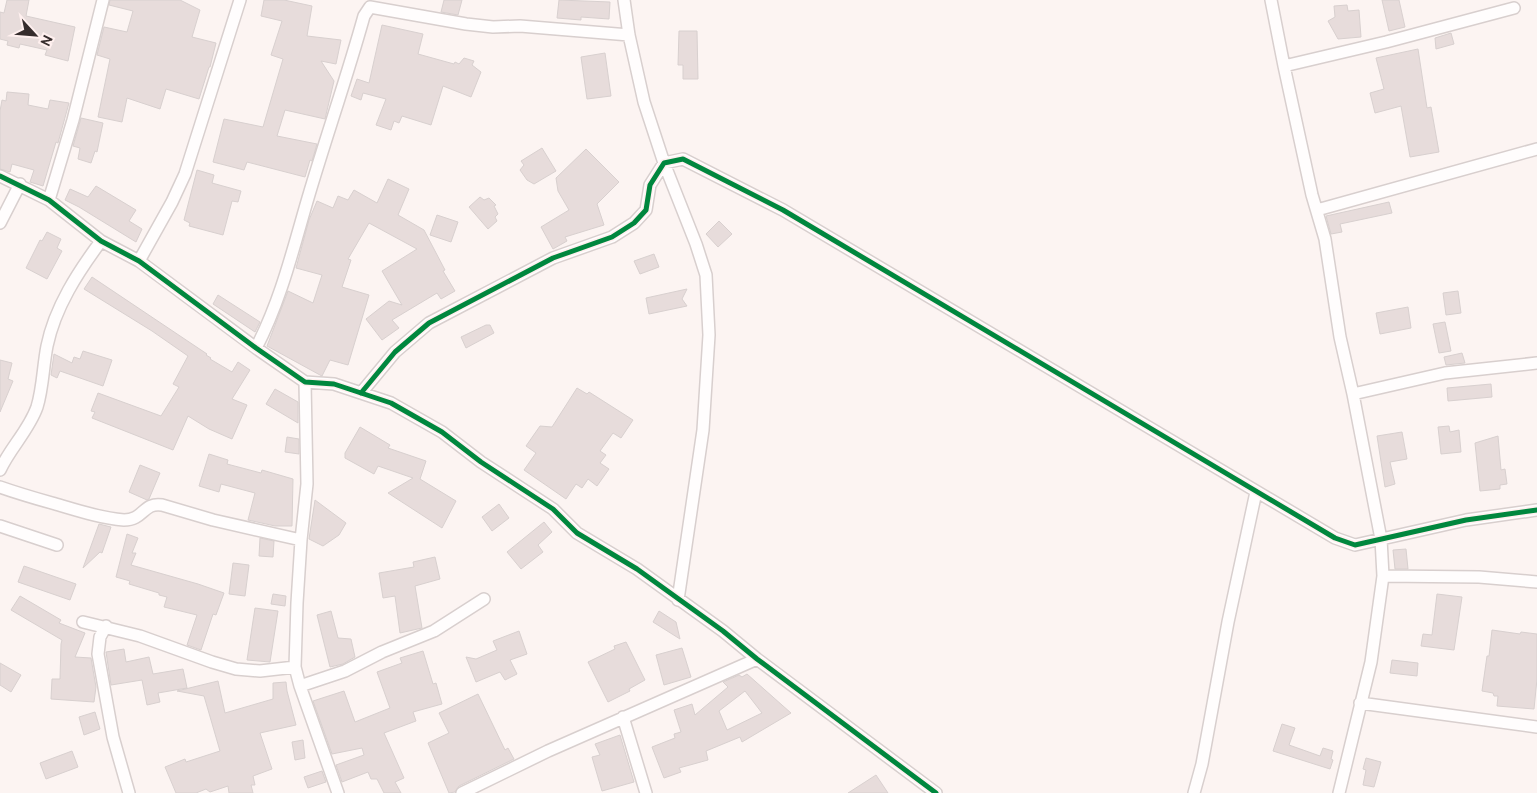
<svg xmlns="http://www.w3.org/2000/svg" width="1537" height="793" font-family="Ubuntu,sans-serif">
<style>
.building{fill:#e7dcdb;stroke:#d8d0cf;fill-rule:evenodd}
.lines{fill:none;stroke-linecap:round;stroke-linejoin:round}
.street-casing{stroke:#d8cfce;stroke-width:14}
.street{stroke:#fffdfd;stroke-width:11}
.cycleway-casing{stroke:#fff0ef;stroke-width:8}
.cycleway{stroke:#00873e;stroke-width:5}
</style>
<rect width="100%" height="100%" fill="#fcf4f2"/>
<path class="building" d="M 7,0 L 29,0 L 26,16 L 75,27 L 68,61 L 45,55 L 47,50 L 20,44 L 19,48 L 7,45 L 8,41 L 0,39 L 0,12 L 4,13 Z
M 110,0 L 180,0 L 200,10 L 192,37 L 216,43 L 210,67 L 209,67 L 199,99 L 166,89 L 160,109 L 127,98 L 122,122 L 98,117 L 110,59 L 97,55 L 104,27 L 127,32 L 133,11 L 109,5 Z
M 264,0 L 284,0 L 312,6 L 307,36 L 341,40 L 336,64 L 321,61 L 334,81 L 325,119 L 285,110 L 277,136 L 317,144 L 312,161 L 310,160 L 305,177 L 247,162 L 244,170 L 213,162 L 224,119 L 263,127 L 283,59 L 271,55 L 282,21 L 261,16 Z
M 444,0 L 462,0 L 458,15 L 441,12 Z
M 559,0 L 610,2 L 609,19 L 581,17 L 581,20 L 557,18 Z
M 1382,0 L 1399,0 L 1405,27 L 1389,31 Z
M 1347,5 L 1348,11 L 1359,10 L 1361,37 L 1338,39 L 1328,21 L 1335,17 L 1334,6 Z
M 382,25 L 423,34 L 418,54 L 454,64 L 455,62 L 459,64 L 464,58 L 474,61 L 472,65 L 481,72 L 471,97 L 443,86 L 431,125 L 402,116 L 399,123 L 394,121 L 391,130 L 376,125 L 386,99 L 363,93 L 361,100 L 351,96 L 357,79 L 369,83 Z
M 679,31 L 697,31 L 698,79 L 683,79 L 683,65 L 678,65 Z
M 1451,33 L 1454,44 L 1436,49 L 1435,38 Z
M 1418,49 L 1427,108 L 1431,107 L 1439,152 L 1410,157 L 1401,106 L 1375,113 L 1370,93 L 1384,89 L 1376,58 Z
M 605,53 L 611,96 L 587,99 L 581,57 Z
M 7,92 L 29,94 L 28,105 L 48,109 L 50,100 L 69,103 L 58,143 L 56,142 L 43,186 L 30,182 L 34,170 L 12,164 L 10,172 L 0,169 L 0,111 L 2,100 L 6,101 Z
M 81,118 L 103,123 L 97,152 L 95,151 L 91,163 L 78,159 L 80,148 L 73,146 Z
M 542,148 L 556,171 L 534,184 L 527,180 L 520,170 L 524,165 L 521,161 Z
M 586,149 L 619,182 L 597,204 L 604,225 L 565,237 L 567,241 L 553,249 L 541,227 L 569,210 L 558,191 L 556,178 Z
M 197,170 L 214,175 L 212,183 L 241,191 L 238,202 L 232,201 L 223,235 L 189,226 L 190,223 L 184,220 Z
M 388,179 L 409,189 L 398,215 L 424,230 L 445,270 L 443,271 L 455,291 L 441,299 L 437,293 L 392,320 L 399,328 L 382,340 L 366,319 L 389,301 L 402,305 L 382,271 L 417,249 L 369,223 L 348,259 L 351,260 L 342,287 L 369,295 L 348,365 L 330,360 L 322,376 L 320,375 L 267,346 L 288,291 L 313,303 L 322,275 L 296,268 L 309,220 L 317,201 L 333,208 L 338,196 L 348,200 L 354,190 L 377,203 Z
M 96,186 L 136,210 L 129,221 L 142,229 L 136,242 L 79,207 L 65,200 L 70,189 L 88,197 Z
M 480,197 L 484,200 L 489,198 L 496,205 L 494,206 L 498,214 L 495,217 L 497,221 L 488,229 L 469,207 Z
M 1389,202 L 1392,213 L 1340,224 L 1342,232 L 1331,234 L 1326,216 Z
M 437,215 L 458,222 L 451,242 L 430,235 Z
M 719,221 L 732,234 L 718,247 L 706,234 Z
M 47,232 L 61,239 L 57,248 L 62,251 L 47,279 L 26,268 L 40,240 L 42,241 Z
M 654,254 L 659,267 L 640,274 L 634,261 Z
M 92,277 L 207,354 L 206,355 L 211,358 L 210,359 L 232,372 L 238,362 L 250,370 L 232,399 L 247,405 L 232,439 L 209,429 L 188,416 L 173,450 L 92,418 L 95,412 L 91,411 L 98,393 L 161,416 L 179,387 L 173,384 L 188,356 L 152,331 L 84,289 Z
M 687,289 L 682,299 L 687,306 L 649,314 L 646,298 Z
M 1458,291 L 1461,313 L 1446,315 L 1443,293 Z
M 218,295 L 260,322 L 255,332 L 213,304 Z
M 1408,307 L 1411,328 L 1380,334 L 1376,313 Z
M 1445,322 L 1451,351 L 1439,353 L 1433,324 Z
M 486,325 L 490,325 L 494,333 L 466,348 L 461,337 Z
M 83,351 L 112,360 L 103,386 L 60,371 L 57,378 L 51,375 L 54,354 L 72,363 L 74,357 L 80,359 Z
M 1462,353 L 1465,363 L 1446,365 L 1444,357 Z
M 0,360 L 12,363 L 8,379 L 13,381 L 0,412 Z
M 1491,384 L 1492,397 L 1448,401 L 1447,388 Z
M 577,388 L 587,394 L 589,392 L 633,420 L 621,438 L 613,433 L 600,451 L 606,455 L 600,463 L 609,469 L 597,486 L 588,479 L 582,488 L 576,484 L 566,499 L 524,470 L 536,453 L 526,446 L 540,426 L 552,427 Z
M 275,389 L 298,402 L 298,423 L 266,404 Z
M 1449,426 L 1450,432 L 1459,430 L 1461,452 L 1441,454 L 1438,427 Z
M 360,427 L 390,445 L 388,448 L 426,461 L 420,479 L 456,501 L 442,528 L 388,493 L 413,478 L 378,466 L 374,474 L 345,458 L 345,453 Z
M 1402,432 L 1407,459 L 1390,462 L 1395,484 L 1385,487 L 1377,436 Z
M 1498,436 L 1501,470 L 1505,469 L 1507,484 L 1500,485 L 1500,489 L 1480,491 L 1475,443 Z
M 287,437 L 299,439 L 299,454 L 285,452 Z
M 209,454 L 228,460 L 227,464 L 261,473 L 262,470 L 293,479 L 292,526 L 275,526 L 248,520 L 255,493 L 221,484 L 219,492 L 199,486 Z
M 140,465 L 160,473 L 149,499 L 147,500 L 129,492 Z
M 315,500 L 346,523 L 339,535 L 323,546 L 309,539 Z
M 499,504 L 509,518 L 492,531 L 482,517 Z
M 544,522 L 552,532 L 538,545 L 543,552 L 521,569 L 507,552 Z
M 99,524 L 111,527 L 102,553 L 100,552 L 83,568 Z
M 127,534 L 138,538 L 132,553 L 136,553 L 131,565 L 198,584 L 224,593 L 216,615 L 213,614 L 201,650 L 187,645 L 197,615 L 164,607 L 167,597 L 159,595 L 159,593 L 129,584 L 130,581 L 116,577 Z
M 260,538 L 274,541 L 273,557 L 259,556 Z
M 1406,549 L 1408,569 L 1395,569 L 1393,550 Z
M 435,557 L 440,579 L 415,586 L 422,628 L 400,633 L 395,596 L 383,598 L 379,573 L 414,567 L 413,562 Z
M 233,563 L 249,565 L 245,596 L 229,594 Z
M 24,566 L 76,584 L 70,600 L 18,582 Z
M 273,594 L 286,596 L 285,606 L 271,604 Z
M 1437,594 L 1462,597 L 1454,650 L 1421,646 L 1423,634 L 1432,635 Z
M 20,596 L 61,620 L 59,623 L 85,633 L 75,657 L 91,658 L 96,687 L 94,702 L 51,699 L 52,679 L 60,679 L 61,644 L 62,640 L 11,610 Z
M 255,608 L 278,611 L 270,662 L 247,660 Z
M 331,611 L 338,638 L 351,639 L 355,657 L 343,664 L 330,667 L 317,615 Z
M 659,611 L 676,622 L 680,639 L 653,622 Z
M 1492,630 L 1520,634 L 1521,632 L 1537,634 L 1537,679 L 1534,709 L 1497,706 L 1498,696 L 1494,696 L 1493,693 L 1482,691 L 1487,656 L 1489,656 Z
M 519,631 L 527,654 L 510,660 L 517,674 L 505,680 L 500,672 L 476,682 L 466,657 L 476,659 L 497,650 L 493,641 Z
M 626,642 L 645,680 L 629,689 L 630,691 L 608,702 L 588,662 L 615,649 L 614,646 Z
M 682,648 L 691,677 L 664,685 L 656,655 Z
M 124,649 L 126,662 L 149,657 L 153,674 L 183,669 L 187,688 L 158,693 L 160,702 L 147,705 L 142,680 L 111,685 L 106,652 Z
M 423,651 L 433,684 L 436,683 L 442,704 L 413,712 L 416,721 L 384,733 L 404,778 L 395,782 L 401,793 L 384,793 L 377,779 L 371,779 L 368,772 L 342,782 L 336,765 L 364,755 L 362,748 L 332,754 L 313,701 L 344,691 L 355,722 L 390,708 L 377,672 L 402,663 L 400,658 Z
M 1392,660 L 1418,663 L 1417,676 L 1390,673 Z
M 0,663 L 21,675 L 11,692 L 0,685 Z
M 747,674 L 791,713 L 742,742 L 740,737 L 706,751 L 708,760 L 679,768 L 681,772 L 664,778 L 652,747 L 675,738 L 674,734 L 681,732 L 674,710 L 692,704 L 695,715 L 728,687 L 723,682 L 739,675 L 742,677 ZM 745,691 L 762,713 L 727,730 L 719,711 Z
M 218,681 L 225,713 L 273,699 L 273,683 L 286,682 L 287,691 L 296,725 L 260,733 L 272,769 L 253,776 L 255,785 L 251,785 L 253,793 L 229,793 L 228,786 L 210,792 L 206,789 L 196,793 L 176,793 L 165,767 L 185,759 L 186,762 L 220,751 L 204,696 L 177,691 Z
M 478,694 L 505,750 L 508,748 L 514,759 L 459,786 L 455,792 L 449,793 L 428,743 L 449,733 L 439,713 Z
M 95,712 L 100,729 L 84,735 L 79,717 Z
M 1282,724 L 1295,728 L 1289,745 L 1320,756 L 1323,748 L 1333,751 L 1331,759 L 1333,760 L 1330,769 L 1273,751 Z
M 620,735 L 634,782 L 602,791 L 592,757 L 600,755 L 595,744 Z
M 303,740 L 305,758 L 295,760 L 292,742 Z
M 72,751 L 78,767 L 46,779 L 40,763 Z
M 1366,758 L 1381,762 L 1374,787 L 1363,785 L 1366,770 L 1363,769 Z
M 322,771 L 326,782 L 308,788 L 304,777 Z
M 876,775 L 888,793 L 848,793 Z"/>
<g class="lines">
<g class="street-casing">
<path id="street" d="M 624,0 L 629,35 L 644,102 L 664,163 L 696,244 L 706,275 L 709,335 L 703,430 L 678,600
M 1271,0 L 1284,66 L 1312,195 L 1325,239 L 1340,337 L 1353,394 L 1381,539 L 1383,576 L 1371,662 L 1339,793
M 370,7 L 466,24 L 493,27 L 520,26 L 629,35
M 1284,66 L 1386,42 L 1514,8
M 0,176 L 49,200 L 101,241 L 139,261 L 256,348 L 305,382 L 334,384 L 391,403 L 442,432 L 481,462 L 553,509 L 577,533 L 637,569 L 723,631 L 757,659 L 936,793
M 49,200 L 73,120 L 103,0
M 1317,210 L 1537,149
M 0,223 L 20,184
M 139,261 L 172,202 L 185,174 L 240,0
M 256,348 C 281,300 293,249 308,198 C 326,137 347,77 364,16 L 370,7
M 305,382 L 307,484 L 301,540 L 297,603 L 295,667 L 300,686 L 338,793
M 361,393 L 395,352 L 429,323 L 553,258 L 612,237 L 634,223 L 646,210 L 650,185 L 664,163 L 683,159 L 783,210 L 1335,538 L 1355,545 L 1466,520 L 1537,510
M 1353,394 L 1445,373 L 1537,363
M 0,470 C 10,448 29,430 37,407 C 43,388 43,366 47,346 C 55,307 78,272 101,241
M 0,487 C 17,493 34,498 52,503 C 76,510 100,518 124,520 C 144,520 143,502 162,505 L 213,520 L 301,540
M 0,526 L 57,545
M 1383,576 L 1479,577 L 1537,582
M 83,622 L 140,636 L 212,662 L 236,669 L 260,671 L 295,667
M 106,626 L 100,637 L 98,654 L 113,737 L 129,793
M 300,686 L 345,671 L 382,652 L 434,631 L 484,599
M 1360,703 L 1537,727
M 623,717 L 646,793
M 462,793 L 548,751 L 757,659
M 1194,793 L 1202,764 L 1228,622 L 1256,492"/>
</g>
<use href="#street" class="street"/>
<g class="cycleway-casing">
<path id="cycleway" d="M 0,176 L 49,200 L 101,241 L 139,261 L 256,348 L 305,382 L 334,384 L 391,403 L 442,432 L 481,462 L 553,509 L 577,533 L 637,569 L 723,631 L 757,659 L 936,793
M 361,393 L 395,352 L 429,323 L 553,258 L 612,237 L 634,223 L 646,210 L 650,185 L 664,163 L 683,159 L 783,210 L 1335,538 L 1355,545 L 1466,520 L 1537,510"/>
</g>
<use href="#cycleway" class="cycleway"/>
</g>
<g transform="translate(35 35) rotate(116)" stroke="#fff0ef" stroke-width="4" paint-order="stroke">
<path d="M0-4L9 19L0 12L-9 19Z" fill="#352c2c"/>
<text y="-8" font-size="14" font-weight="bold" text-anchor="middle" fill="#352c2c">N</text>
</g>
</svg>
